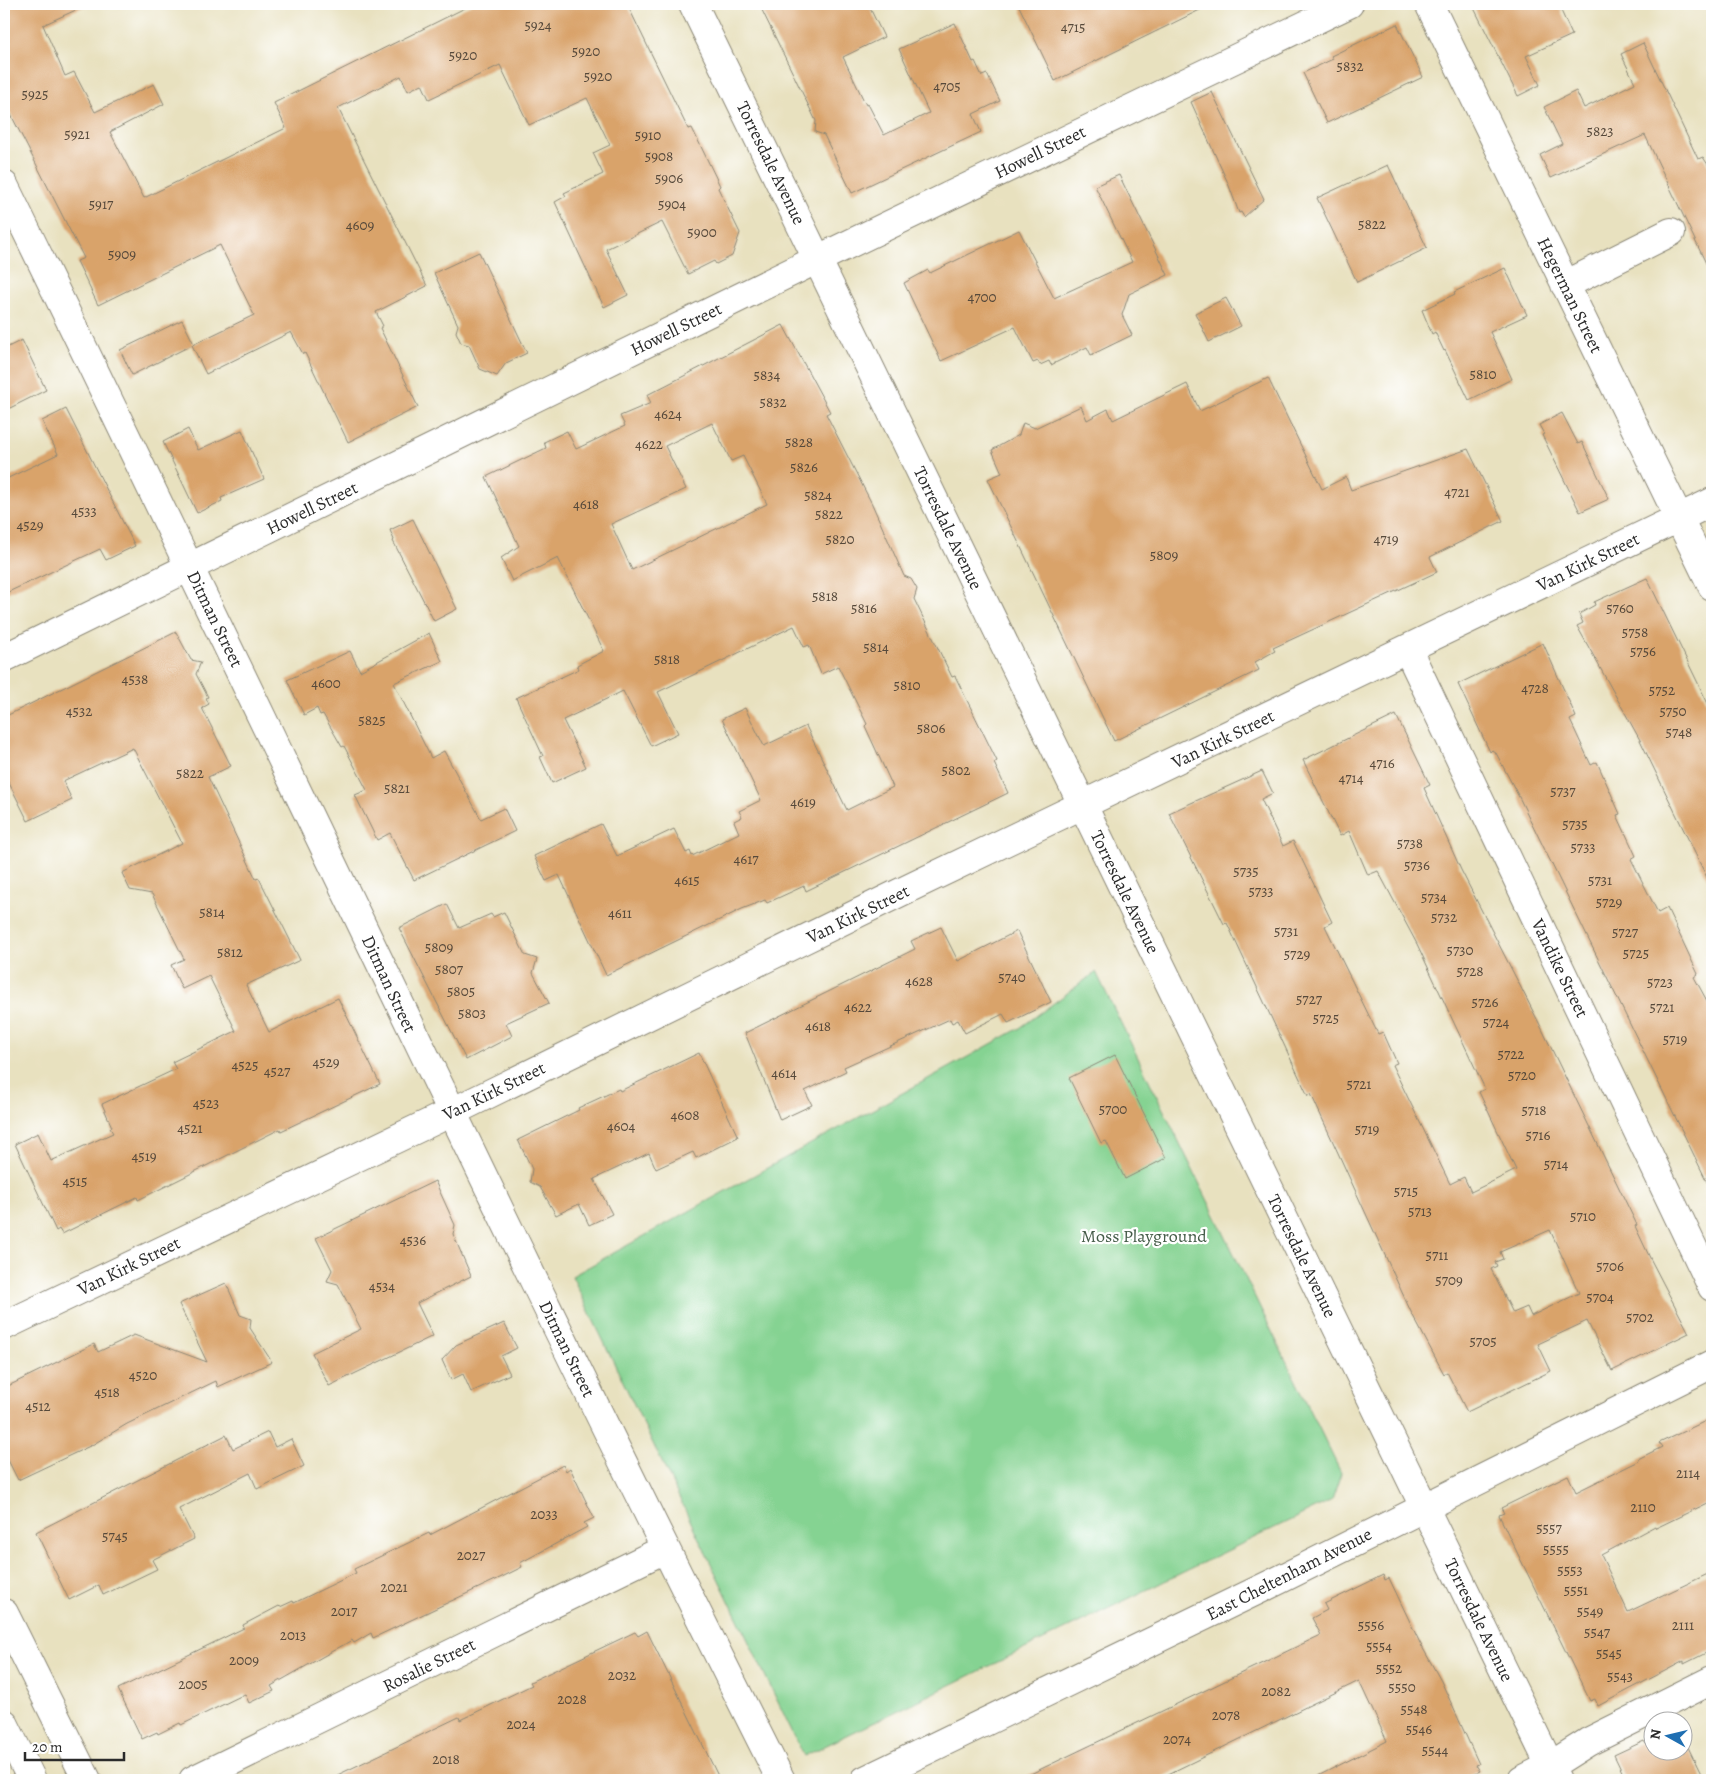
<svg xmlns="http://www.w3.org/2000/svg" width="1716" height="1784" font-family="Alegreya,serif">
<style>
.green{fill:#85d392;stroke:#587f5e}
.building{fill:#d9a36b;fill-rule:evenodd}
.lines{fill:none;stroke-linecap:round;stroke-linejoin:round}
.minor-casing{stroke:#8a8675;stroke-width:30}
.tertiary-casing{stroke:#8a8675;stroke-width:30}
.primary-casing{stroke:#8a8675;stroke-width:30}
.minor{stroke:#fff;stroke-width:28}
.tertiary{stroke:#fff;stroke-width:28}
.primary{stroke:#fff;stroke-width:28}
.labels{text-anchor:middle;stroke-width:4.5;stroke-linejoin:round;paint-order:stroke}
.number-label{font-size:15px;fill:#56493b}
.street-label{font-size:18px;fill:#2b2b2b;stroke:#fff}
.park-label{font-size:18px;fill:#465d4a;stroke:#fff}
</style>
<rect width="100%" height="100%" fill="#fff"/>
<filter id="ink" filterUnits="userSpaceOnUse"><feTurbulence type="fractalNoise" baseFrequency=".02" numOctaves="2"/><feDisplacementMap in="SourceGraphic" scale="10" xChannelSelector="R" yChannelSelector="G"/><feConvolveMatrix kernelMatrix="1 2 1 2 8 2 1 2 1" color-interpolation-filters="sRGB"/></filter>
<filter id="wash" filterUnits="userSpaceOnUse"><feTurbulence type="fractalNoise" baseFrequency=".0096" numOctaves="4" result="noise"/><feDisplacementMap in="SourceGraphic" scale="20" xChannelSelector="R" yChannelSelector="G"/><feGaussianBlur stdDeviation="1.12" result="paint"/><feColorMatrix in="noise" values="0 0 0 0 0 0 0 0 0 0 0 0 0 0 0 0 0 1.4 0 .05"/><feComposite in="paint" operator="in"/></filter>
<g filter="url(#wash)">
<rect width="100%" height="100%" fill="#e8e1bf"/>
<path class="green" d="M 1096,972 L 1341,1473 L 1332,1500 L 804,1756 L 572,1276 L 1020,1028 Z"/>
<g id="blocks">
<path class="building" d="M 4,4 L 89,4 L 43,25 L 65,76 L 74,72 L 95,112 L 154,84 L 164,104 L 110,132 L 144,198 L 286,128 L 274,103 L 473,4 L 627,4 L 688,129 L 692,128 L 720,186 L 718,188 L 740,233 L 732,256 L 716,264 L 714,261 L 688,274 L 662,222 L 606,249 L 628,295 L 604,307 L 555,202 L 566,196 L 564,193 L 603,174 L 593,153 L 610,145 L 587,98 L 529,125 L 500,65 L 429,99 L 422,84 L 408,91 L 401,76 L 338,108 L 427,286 L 376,312 L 383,326 L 380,328 L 418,407 L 348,442 L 305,353 L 303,354 L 291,332 L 206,374 L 192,345 L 254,315 L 220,245 L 98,305 L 77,261 L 84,258 L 4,101 Z
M 759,4 L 868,4 L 884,37 L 843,57 L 866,105 L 868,104 L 884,135 L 929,113 L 899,49 L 955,23 L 973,62 L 975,61 L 982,76 L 987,74 L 1000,101 L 973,114 L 981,132 L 852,193 L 824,135 L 815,132 L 816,121 Z
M 1018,4 L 1212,4 L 1055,81 Z
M 1472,4 L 1558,4 L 1572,35 L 1526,56 L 1540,85 L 1518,96 Z
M 1397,24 L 1423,77 L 1327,123 L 1303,73 L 1333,59 L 1331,56 Z
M 1643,43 L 1698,159 L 1703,157 L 1712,171 L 1712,276 L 1645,135 L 1551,178 L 1540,155 L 1562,144 L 1544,107 L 1576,91 L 1584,108 L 1635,83 L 1621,54 Z
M 1212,92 L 1264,199 L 1244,217 L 1241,212 L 1239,213 L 1228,183 L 1191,102 Z
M 1388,165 L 1427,248 L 1357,282 L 1317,198 Z
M 1119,175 L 1168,275 L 1129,294 L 1122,315 L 1132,335 L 1091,355 L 1087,347 L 1051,365 L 1049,361 L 1040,365 L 1038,361 L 1033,363 L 1015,327 L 941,361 L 904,283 L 928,270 L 930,273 L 1019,230 L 1054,298 L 1132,262 L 1095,186 Z
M 479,252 L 527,353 L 506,363 L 497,376 L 480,369 L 469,345 L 461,343 L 456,332 L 458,325 L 434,273 Z
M 1505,268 L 1527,315 L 1490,332 L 1512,379 L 1469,400 L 1445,350 L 1444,351 L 1435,332 L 1432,334 L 1422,310 L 1455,294 L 1454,292 Z
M 1226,298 L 1241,326 L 1209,342 L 1195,313 Z
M 182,320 L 194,344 L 132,375 L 120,350 Z
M 783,325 L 830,412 L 826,414 L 872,504 L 904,576 L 911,579 L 917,589 L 914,599 L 952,677 L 955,676 L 997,761 L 994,763 L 1008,793 L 806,891 L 804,886 L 767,903 L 765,900 L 742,909 L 606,975 L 559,875 L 546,881 L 534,856 L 601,824 L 617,856 L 674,829 L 686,853 L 690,851 L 692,856 L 739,833 L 734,821 L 742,817 L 739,811 L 761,800 L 722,719 L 745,708 L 764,746 L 806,726 L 847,810 L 893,787 L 865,726 L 867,724 L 838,666 L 821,674 L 809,645 L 804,647 L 794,626 L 658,692 L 678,733 L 651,746 L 623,691 L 563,720 L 586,767 L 552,783 L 540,757 L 543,756 L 516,698 L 579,669 L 577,665 L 604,651 L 558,558 L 512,581 L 501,558 L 519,546 L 486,477 L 546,448 L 544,442 L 567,431 L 576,449 L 625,426 L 620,416 L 651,403 L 647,395 ZM 712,423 L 731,461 L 743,456 L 767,504 L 632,570 L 611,524 L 686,489 L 665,446 Z
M 22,340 L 46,390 L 4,411 L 4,349 Z
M 1268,378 L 1322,489 L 1346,477 L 1351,490 L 1468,449 L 1503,521 L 1430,557 L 1437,572 L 1273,648 L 1275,651 L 1255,662 L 1259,670 L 1114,741 L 988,479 L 1002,473 L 992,450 L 1019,435 L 1023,423 L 1035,428 L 1081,406 L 1087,420 L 1108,409 L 1113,420 L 1187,384 L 1200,411 Z
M 66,409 L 135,546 L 106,560 L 100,549 L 4,594 L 4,480 L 58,454 L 42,421 Z
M 1562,413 L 1578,444 L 1582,442 L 1609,499 L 1580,512 L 1542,435 L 1544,434 L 1539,425 Z
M 188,429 L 198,450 L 242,430 L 264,479 L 221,498 L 222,501 L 197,513 L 163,442 Z
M 413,519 L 457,609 L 434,621 L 393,541 L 394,540 L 390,530 Z
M 1647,578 L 1712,712 L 1712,888 L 1640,740 L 1577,626 L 1583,623 L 1579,614 L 1595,605 L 1594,602 Z
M 176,632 L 191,660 L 201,662 L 196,674 L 208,697 L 206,698 L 209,704 L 202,708 L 231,766 L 208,777 L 256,879 L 259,878 L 300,960 L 246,985 L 269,1032 L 338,998 L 380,1084 L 281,1131 L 280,1129 L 138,1200 L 137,1197 L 62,1234 L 59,1229 L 56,1231 L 15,1144 L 38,1133 L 51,1161 L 113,1133 L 110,1128 L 112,1127 L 102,1104 L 176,1069 L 172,1062 L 236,1031 L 209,976 L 182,989 L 171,965 L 184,959 L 152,894 L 130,890 L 122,873 L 182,843 L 133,748 L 63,781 L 72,800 L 28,821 L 4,773 L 4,717 Z
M 429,633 L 442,661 L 394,683 L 431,758 L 444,751 L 481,819 L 504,808 L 515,831 L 414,880 L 390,833 L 377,840 L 355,795 L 367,790 L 344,746 L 342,747 L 323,714 L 320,715 L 317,708 L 304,715 L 287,680 L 350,651 L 360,671 Z
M 1543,643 L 1576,717 L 1570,720 L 1591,765 L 1597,762 L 1620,814 L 1617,815 L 1636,856 L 1631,859 L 1658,913 L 1667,908 L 1698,974 L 1694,977 L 1712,1010 L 1712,1192 L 1520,799 L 1496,753 L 1492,750 L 1490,752 L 1458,684 Z
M 1396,715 L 1430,785 L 1424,788 L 1461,870 L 1540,1025 L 1637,1225 L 1635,1226 L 1651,1260 L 1689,1333 L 1612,1371 L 1587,1321 L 1538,1344 L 1551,1371 L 1467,1412 L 1447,1372 L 1444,1374 L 1411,1312 L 1311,1094 L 1308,1096 L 1227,923 L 1224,924 L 1169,813 L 1262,771 L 1273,793 L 1261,799 L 1283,846 L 1293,841 L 1332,922 L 1325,926 L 1378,1034 L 1383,1032 L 1397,1063 L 1392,1065 L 1450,1184 L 1464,1177 L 1471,1192 L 1516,1170 L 1479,1092 L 1485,1089 L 1417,944 L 1378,871 L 1368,875 L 1349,831 L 1340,836 L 1303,760 ZM 1550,1230 L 1579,1293 L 1531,1316 L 1527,1307 L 1513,1313 L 1491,1269 L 1497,1266 L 1495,1262 L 1503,1259 L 1500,1252 Z
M 447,904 L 459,928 L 491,914 L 493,917 L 504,912 L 525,955 L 537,959 L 533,973 L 549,1003 L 506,1023 L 512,1036 L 466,1060 L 399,928 Z
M 941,927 L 958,961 L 1017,931 L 1051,1002 L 1008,1023 L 1003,1014 L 965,1033 L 958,1020 L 952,1023 L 950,1019 L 844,1067 L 846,1071 L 805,1091 L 812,1105 L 780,1120 L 745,1033 L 915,949 L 911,941 Z
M 699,1053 L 738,1137 L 696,1158 L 693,1152 L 656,1169 L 649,1153 L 594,1179 L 612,1214 L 589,1225 L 579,1204 L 556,1215 L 540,1187 L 530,1182 L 532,1169 L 518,1140 L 579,1110 L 578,1108 L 619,1089 L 620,1091 Z
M 1115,1055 L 1166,1158 L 1125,1179 L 1106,1141 L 1101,1143 L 1069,1078 Z
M 435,1181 L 455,1225 L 453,1234 L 471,1276 L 417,1303 L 433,1336 L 329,1386 L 312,1353 L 361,1329 L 338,1284 L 327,1281 L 332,1270 L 316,1238 Z
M 226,1283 L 240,1315 L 251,1319 L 250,1328 L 272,1362 L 218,1387 L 216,1381 L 127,1424 L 92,1445 L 18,1480 L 4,1452 L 4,1388 L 94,1344 L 98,1352 L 134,1335 L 207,1362 L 179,1304 Z
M 504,1323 L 517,1348 L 501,1356 L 510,1374 L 471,1392 L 463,1374 L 451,1380 L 442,1360 L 456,1345 Z
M 1712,1418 L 1712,1501 L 1656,1528 L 1655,1526 L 1601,1555 L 1628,1612 L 1712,1572 L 1712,1650 L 1684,1664 L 1684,1661 L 1598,1706 L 1595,1699 L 1590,1701 L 1510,1538 L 1499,1515 L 1504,1513 L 1501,1508 L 1568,1475 L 1576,1492 L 1639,1461 L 1638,1459 L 1662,1447 L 1659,1443 Z
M 268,1432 L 275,1447 L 291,1439 L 304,1466 L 257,1489 L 250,1473 L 179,1509 L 194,1539 L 152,1560 L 157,1569 L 103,1595 L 99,1585 L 69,1600 L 36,1532 L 226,1435 L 233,1449 Z
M 563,1465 L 566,1471 L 570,1468 L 594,1518 L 584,1523 L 587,1527 L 520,1563 L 522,1567 L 504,1576 L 373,1638 L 371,1633 L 354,1643 L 352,1640 L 271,1686 L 274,1691 L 249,1703 L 245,1694 L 181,1725 L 180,1723 L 158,1734 L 157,1732 L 142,1739 L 118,1689 L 244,1628 L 243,1625 L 279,1606 L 280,1607 L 293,1601 L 294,1603 L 356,1573 L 354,1569 L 429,1533 L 430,1535 Z
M 1383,1575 L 1385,1580 L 1389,1578 L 1420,1643 L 1441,1681 L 1479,1764 L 1476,1765 L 1480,1771 L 1460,1780 L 1310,1780 L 1387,1741 L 1359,1681 L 1156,1780 L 1018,1780 L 1321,1635 L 1312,1618 L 1327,1610 L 1324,1604 Z
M 647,1631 L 720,1780 L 327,1780 L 459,1717 L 460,1720 L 493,1704 L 532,1685 L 530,1682 L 635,1632 L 638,1636 Z
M 1684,1739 L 1704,1780 L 1626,1780 L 1614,1755 L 1644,1741 L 1646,1744 L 1654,1741 L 1654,1752 L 1684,1752 Z"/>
</g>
</g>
<g filter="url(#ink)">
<use href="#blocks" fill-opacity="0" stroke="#8a8675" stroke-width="1"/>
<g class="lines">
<g class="minor-casing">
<path id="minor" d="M 1429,4 L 1712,586
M 4,185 C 264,717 515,1252 781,1780
M 1565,285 L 1671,232
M 1408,650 L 1712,1287
M 4,658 L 818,259 L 1349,4
M 4,1326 L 450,1113 L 899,893 L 1712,502
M 193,1780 L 665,1549
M 865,1780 L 1279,1580 L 1712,1364
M 1522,1780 L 1550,1766 L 1588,1742 L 1712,1680"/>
</g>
<g class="tertiary-casing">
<path id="tertiary" d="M 693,4 L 1557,1780"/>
</g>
<g class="primary-casing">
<path id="primary" d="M 4,1613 L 87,1780
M 4,1723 L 32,1780"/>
</g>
<use href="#minor" class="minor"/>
<use href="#tertiary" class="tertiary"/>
<use href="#primary" class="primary"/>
</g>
</g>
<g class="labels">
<g class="number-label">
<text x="538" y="30">5924</text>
<text x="1073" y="32">4715</text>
<text x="586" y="56">5920</text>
<text x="463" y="60">5920</text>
<text x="1350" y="71">5832</text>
<text x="598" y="81">5920</text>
<text x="947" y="91">4705</text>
<text x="35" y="99">5925</text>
<text x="1600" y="136">5823</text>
<text x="77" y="139">5921</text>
<text x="648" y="140">5910</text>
<text x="659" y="161">5908</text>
<text x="669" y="183">5906</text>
<text x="101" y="209">5917</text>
<text x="672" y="209">5904</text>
<text x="1372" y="229">5822</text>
<text x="360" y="230">4609</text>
<text x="702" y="237">5900</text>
<text x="122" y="259">5909</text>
<text x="982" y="302">4700</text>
<text x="1483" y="379">5810</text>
<text x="767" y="380">5834</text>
<text x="773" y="407">5832</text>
<text x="668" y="419">4624</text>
<text x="799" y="447">5828</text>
<text x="649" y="449">4622</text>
<text x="804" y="472">5826</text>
<text x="1457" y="497">4721</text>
<text x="818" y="500">5824</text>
<text x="586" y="509">4618</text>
<text x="84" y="516">4533</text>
<text x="829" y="519">5822</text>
<text x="30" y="530">4529</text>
<text x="840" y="544">5820</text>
<text x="1386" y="544">4719</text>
<text x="1164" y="560">5809</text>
<text x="825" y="601">5818</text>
<text x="864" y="613">5816</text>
<text x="1620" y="613">5760</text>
<text x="1635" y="637">5758</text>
<text x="876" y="652">5814</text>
<text x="1643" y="656">5756</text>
<text x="667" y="664">5818</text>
<text x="135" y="684">4538</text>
<text x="326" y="688">4600</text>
<text x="907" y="690">5810</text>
<text x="1535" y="693">4728</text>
<text x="1662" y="695">5752</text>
<text x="79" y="716">4532</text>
<text x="1673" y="716">5750</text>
<text x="372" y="725">5825</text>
<text x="931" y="733">5806</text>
<text x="1679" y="737">5748</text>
<text x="1382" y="768">4716</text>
<text x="956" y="775">5802</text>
<text x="190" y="778">5822</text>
<text x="1351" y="783">4714</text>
<text x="397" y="793">5821</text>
<text x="1563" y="796">5737</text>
<text x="803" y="807">4619</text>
<text x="1575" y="829">5735</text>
<text x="1410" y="848">5738</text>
<text x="1583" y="852">5733</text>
<text x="746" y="864">4617</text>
<text x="1417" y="870">5736</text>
<text x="1246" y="876">5735</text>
<text x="687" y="885">4615</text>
<text x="1600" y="885">5731</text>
<text x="1261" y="896">5733</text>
<text x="1434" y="902">5734</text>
<text x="1609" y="907">5729</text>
<text x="212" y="917">5814</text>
<text x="620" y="918">4611</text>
<text x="1444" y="922">5732</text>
<text x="1286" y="936">5731</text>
<text x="1625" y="937">5727</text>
<text x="439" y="952">5809</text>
<text x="1460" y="955">5730</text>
<text x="230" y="957">5812</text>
<text x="1636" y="958">5725</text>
<text x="1297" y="959">5729</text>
<text x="449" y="974">5807</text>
<text x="1470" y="976">5728</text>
<text x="1012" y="982">5740</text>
<text x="919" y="986">4628</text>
<text x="1660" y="987">5723</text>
<text x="461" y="996">5805</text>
<text x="1309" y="1004">5727</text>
<text x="1485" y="1007">5726</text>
<text x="858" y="1012">4622</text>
<text x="1662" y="1012">5721</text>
<text x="472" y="1018">5803</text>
<text x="1326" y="1023">5725</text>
<text x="1496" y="1027">5724</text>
<text x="818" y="1031">4618</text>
<text x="1675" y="1044">5719</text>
<text x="1511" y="1059">5722</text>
<text x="326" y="1067">4529</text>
<text x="245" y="1070">4525</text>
<text x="277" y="1076">4527</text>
<text x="784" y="1078">4614</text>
<text x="1522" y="1080">5720</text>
<text x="1359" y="1089">5721</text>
<text x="206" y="1108">4523</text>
<text x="1113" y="1114">5700</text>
<text x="1534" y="1115">5718</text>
<text x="685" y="1120">4608</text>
<text x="621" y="1131">4604</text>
<text x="190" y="1133">4521</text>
<text x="1367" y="1134">5719</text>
<text x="1538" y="1140">5716</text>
<text x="144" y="1161">4519</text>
<text x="1556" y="1169">5714</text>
<text x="75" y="1186">4515</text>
<text x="1406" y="1196">5715</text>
<text x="1420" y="1216">5713</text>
<text x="1583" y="1221">5710</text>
<text x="413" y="1245">4536</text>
<text x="1437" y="1260">5711</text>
<text x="1610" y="1271">5706</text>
<text x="1449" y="1285">5709</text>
<text x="382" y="1291">4534</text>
<text x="1600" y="1302">5704</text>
<text x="1640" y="1322">5702</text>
<text x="1483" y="1346">5705</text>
<text x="143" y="1380">4520</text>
<text x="107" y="1397">4518</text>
<text x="38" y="1411">4512</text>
<text x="1688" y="1478">2114</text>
<text x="1643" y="1512">2110</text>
<text x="544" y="1519">2033</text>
<text x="1549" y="1533">5557</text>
<text x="115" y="1541">5745</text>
<text x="1556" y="1554">5555</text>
<text x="471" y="1560">2027</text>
<text x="1570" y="1575">5553</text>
<text x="394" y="1592">2021</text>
<text x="1576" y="1595">5551</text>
<text x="344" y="1616">2017</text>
<text x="1590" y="1616">5549</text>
<text x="1371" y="1630">5556</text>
<text x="1683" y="1630">2111</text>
<text x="1597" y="1637">5547</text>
<text x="293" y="1640">2013</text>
<text x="1379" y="1651">5554</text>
<text x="1609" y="1658">5545</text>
<text x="244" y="1665">2009</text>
<text x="1389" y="1673">5552</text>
<text x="622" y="1680">2032</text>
<text x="1620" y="1681">5543</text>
<text x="193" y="1689">2005</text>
<text x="1402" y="1692">5550</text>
<text x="1276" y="1696">2082</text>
<text x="572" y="1704">2028</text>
<text x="1414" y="1714">5548</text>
<text x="1226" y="1720">2078</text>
<text x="521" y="1729">2024</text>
<text x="1419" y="1734">5546</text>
<text x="1177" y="1744">2074</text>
<text x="1435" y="1755">5544</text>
<text x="446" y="1764">2018</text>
</g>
<g class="street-label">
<text transform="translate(1040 152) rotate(-26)" y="6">Howell Street</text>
<text transform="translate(771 163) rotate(64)" y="6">Torresdale Avenue</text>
<text transform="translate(1570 295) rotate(64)" y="6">Hegerman Street</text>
<text transform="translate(676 329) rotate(-26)" y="6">Howell Street</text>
<text transform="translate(312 508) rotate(-26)" y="6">Howell Street</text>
<text transform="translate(948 528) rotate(64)" y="6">Torresdale Avenue</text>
<text transform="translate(1588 562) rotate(-26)" y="6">Van Kirk Street</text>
<text transform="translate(215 619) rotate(64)" y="6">Ditman Street</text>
<text transform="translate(1223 739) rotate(-26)" y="6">Van Kirk Street</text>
<text transform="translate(1125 892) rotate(64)" y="6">Torresdale Avenue</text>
<text transform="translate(858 914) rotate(-26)" y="6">Van Kirk Street</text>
<text transform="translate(1560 968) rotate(64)" y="6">Vandike Street</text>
<text transform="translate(389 984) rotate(65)" y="6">Ditman Street</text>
<text transform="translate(494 1091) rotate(-26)" y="6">Van Kirk Street</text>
<text transform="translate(1302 1256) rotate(64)" y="6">Torresdale Avenue</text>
<text transform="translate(129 1266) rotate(-26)" y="6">Van Kirk Street</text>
<text transform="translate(567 1349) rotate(64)" y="6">Ditman Street</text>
<text transform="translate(1289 1574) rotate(-27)" y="6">East Cheltenham Avenue</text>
<text transform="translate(1479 1620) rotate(64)" y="6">Torresdale Avenue</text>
<text transform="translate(429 1665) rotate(-26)" y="6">Rosalie Street</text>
</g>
<g class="park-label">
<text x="1144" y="1242">Moss Playground</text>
</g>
</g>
<rect width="1716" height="1784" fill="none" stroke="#fff" stroke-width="20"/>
<g transform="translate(1668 1736) rotate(278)"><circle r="24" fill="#ffffff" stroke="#aaaaaa"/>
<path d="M0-4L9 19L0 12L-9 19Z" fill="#1f6fb2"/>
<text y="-8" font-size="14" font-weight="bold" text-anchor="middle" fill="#2b2b2b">N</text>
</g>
<path d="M25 1752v8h99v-8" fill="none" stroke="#2b2b2b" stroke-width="2.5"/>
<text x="32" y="1752" font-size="15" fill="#2b2b2b" stroke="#ffffff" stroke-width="4" paint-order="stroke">20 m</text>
</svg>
